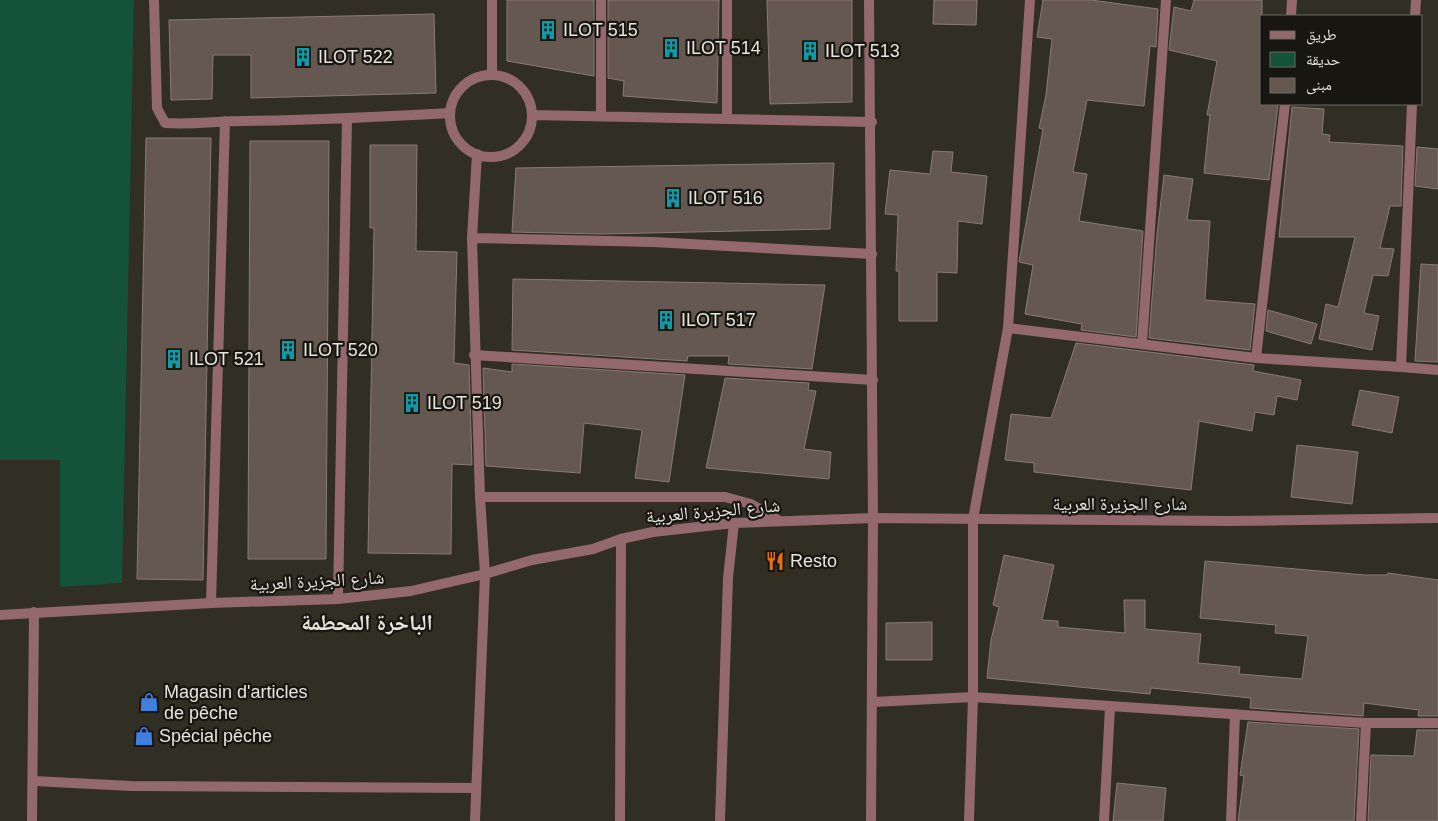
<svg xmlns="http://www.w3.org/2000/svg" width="1438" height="821" font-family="Arial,'Noto Naskh Arabic',sans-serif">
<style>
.green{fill:#145239}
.building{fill:#655851;stroke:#897b74}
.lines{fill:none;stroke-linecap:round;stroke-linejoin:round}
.minor{stroke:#93696e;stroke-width:10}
.tertiary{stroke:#93696e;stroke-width:10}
.labels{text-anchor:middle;stroke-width:4.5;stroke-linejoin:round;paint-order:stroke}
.poi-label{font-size:18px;fill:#e6e4dd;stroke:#171611;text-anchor:start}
.street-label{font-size:18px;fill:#e6e4dd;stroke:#171611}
.district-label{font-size:22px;font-weight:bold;fill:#e6e4dd;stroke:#171611}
</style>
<rect width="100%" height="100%" fill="#312e23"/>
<path class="green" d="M 0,0 L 134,0 L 122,583 L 60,587 L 60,460 L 0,460 Z"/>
<path class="building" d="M 507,0 L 594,0 L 594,76 L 507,61 Z
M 608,0 L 719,0 L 717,103 L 623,96 L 624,81 L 608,78 Z
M 767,0 L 852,0 L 852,102 L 770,104 Z
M 934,0 L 977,0 L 976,25 L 933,24 Z
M 1043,0 L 1091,0 L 1158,9 L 1156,47 L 1150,46 L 1144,106 L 1087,100 L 1073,172 L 1087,174 L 1079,221 L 1143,231 L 1136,337 L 1081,330 L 1082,324 L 1025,314 L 1033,265 L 1019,262 L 1043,129 L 1039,128 L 1046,95 L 1052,39 L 1037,37 Z
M 1194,0 L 1262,0 L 1262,104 L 1278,104 L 1269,180 L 1204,173 L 1210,115 L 1207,115 L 1217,61 L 1169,50 L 1174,7 L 1191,11 Z
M 434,14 L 436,93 L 251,98 L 251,55 L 213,55 L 212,99 L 171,100 L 169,20 Z
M 1292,107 L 1324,109 L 1322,134 L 1330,135 L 1329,142 L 1403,146 L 1401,206 L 1390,206 L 1380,248 L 1394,249 L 1388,276 L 1373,275 L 1364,313 L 1379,316 L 1372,350 L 1319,339 L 1326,304 L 1338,307 L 1355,237 L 1279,237 Z
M 146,138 L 211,138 L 203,580 L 137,579 Z
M 250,141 L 329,141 L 326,559 L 248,559 Z
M 370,145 L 417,145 L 416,251 L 457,252 L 454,363 L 469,365 L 472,465 L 452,464 L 451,554 L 368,553 L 374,228 L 370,228 Z
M 1417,147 L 1438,149 L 1438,189 L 1415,186 Z
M 933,151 L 953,152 L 951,172 L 987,176 L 982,224 L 958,221 L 957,273 L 937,272 L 937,321 L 899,321 L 899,271 L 896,271 L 898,215 L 885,214 L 890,170 L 930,174 Z
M 834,163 L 830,229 L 602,234 L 512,232 L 516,168 Z
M 1164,175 L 1193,179 L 1187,220 L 1210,221 L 1205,300 L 1255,304 L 1250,350 L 1149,338 L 1157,234 Z
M 1421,264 L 1438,265 L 1438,362 L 1415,361 Z
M 513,279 L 825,285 L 812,369 L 728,364 L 729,356 L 688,356 L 687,361 L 512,350 Z
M 1268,310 L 1317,324 L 1311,344 L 1266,331 Z
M 1076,343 L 1254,365 L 1253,371 L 1301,380 L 1297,400 L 1277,396 L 1274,415 L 1255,412 L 1252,431 L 1199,421 L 1191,490 L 1034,472 L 1034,463 L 1005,460 L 1011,414 L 1051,418 Z
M 512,364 L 685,375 L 669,482 L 635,478 L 642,430 L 584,423 L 580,473 L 486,466 L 483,368 L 512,372 Z
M 725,378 L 809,383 L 808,390 L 816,391 L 804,449 L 831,452 L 829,479 L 706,468 Z
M 1360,390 L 1399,397 L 1392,433 L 1352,425 Z
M 1297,445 L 1358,452 L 1352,504 L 1291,497 Z
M 1004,555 L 1054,565 L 1042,620 L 1058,621 L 1058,627 L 1125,633 L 1124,600 L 1145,600 L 1145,629 L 1201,634 L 1198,663 L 1240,667 L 1239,674 L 1302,679 L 1308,636 L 1275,633 L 1276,625 L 1200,618 L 1205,561 L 1365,575 L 1387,575 L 1388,573 L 1438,580 L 1438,716 L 1418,716 L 1419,710 L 1364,703 L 1363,716 L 1250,708 L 1251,698 L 1151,688 L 1150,694 L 987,678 L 991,640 L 999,607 L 993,605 Z
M 932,622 L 932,660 L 886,660 L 886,623 Z
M 1248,722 L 1359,729 L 1354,821 L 1238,821 L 1244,776 L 1240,775 Z
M 1417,730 L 1438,730 L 1438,821 L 1368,821 L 1371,755 L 1414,756 Z
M 1117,783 L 1166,788 L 1163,821 L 1113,821 Z"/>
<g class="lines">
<path class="minor" d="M 154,0 L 157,108 L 165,123 C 192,125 217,121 244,121 C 313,120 381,117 450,113
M 492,0 L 492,74
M 601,0 L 601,115
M 869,0 L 873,518 L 871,821
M 1291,16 L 1292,0
M 1415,16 L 1416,0
M450 116a41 41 0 1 1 82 0a41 41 0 1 1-82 0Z
M 532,115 L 872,122
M 727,119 L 727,0
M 472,238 L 653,242 L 872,254
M 1008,328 L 1256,358 L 1401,367 L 1412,104
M 1142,344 L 1166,0
M 474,355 L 873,380
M 1256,358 L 1285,104
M 1401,367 L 1438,370
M 480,497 L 725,497 L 751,504 L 778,520
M 338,599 L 347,119
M 211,603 L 225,121
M 873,702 L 973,697 L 1366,723 L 1438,723
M 34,781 L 131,786 L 476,788
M 32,821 L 34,612
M 475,821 L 485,574 L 480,497 L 472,238 L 477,154
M 620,821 L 621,539
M 720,821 L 728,578 L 734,523
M 969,821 L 973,697 L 973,519 L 1008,328 L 1030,0
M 1104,821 L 1110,707
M 1231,821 L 1235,714
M 1361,821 L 1366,723"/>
<path class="tertiary" d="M 0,615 L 211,603 L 338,599 L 411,591 L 485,574 L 532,560 L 593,549 L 621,539 L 653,532 L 734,523 L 873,518 L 1229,521 L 1438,518"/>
</g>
<defs>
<g id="building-bare" transform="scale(1.5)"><path d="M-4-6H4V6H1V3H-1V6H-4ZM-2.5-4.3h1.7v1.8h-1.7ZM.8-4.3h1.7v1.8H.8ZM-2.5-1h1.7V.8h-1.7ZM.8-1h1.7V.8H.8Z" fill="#0f9aa8" stroke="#171611" stroke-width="2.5" paint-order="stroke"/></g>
<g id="restaurant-bare" transform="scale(1.5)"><path d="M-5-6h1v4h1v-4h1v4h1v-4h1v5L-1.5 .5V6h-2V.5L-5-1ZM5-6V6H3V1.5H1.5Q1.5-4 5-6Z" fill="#e8710a" stroke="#171611" stroke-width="2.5" paint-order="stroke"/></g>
<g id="shop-bare" transform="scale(1.5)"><path d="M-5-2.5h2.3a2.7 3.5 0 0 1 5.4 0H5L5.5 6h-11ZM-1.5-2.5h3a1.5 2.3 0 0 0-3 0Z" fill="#3f7fe0" stroke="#171611" stroke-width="2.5" paint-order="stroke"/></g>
</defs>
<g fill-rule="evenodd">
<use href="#building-bare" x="548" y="30"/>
<use href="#building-bare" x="671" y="48"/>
<use href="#building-bare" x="810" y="51"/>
<use href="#building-bare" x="303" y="57"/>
<use href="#building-bare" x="673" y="198"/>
<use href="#building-bare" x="666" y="320"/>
<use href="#building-bare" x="288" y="350"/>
<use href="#building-bare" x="174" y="359"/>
<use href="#building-bare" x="412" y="403"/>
<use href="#restaurant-bare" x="775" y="561"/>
<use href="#shop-bare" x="149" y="702"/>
<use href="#shop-bare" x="144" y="736"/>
</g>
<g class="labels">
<g class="poi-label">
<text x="563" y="36">ILOT 515</text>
<text x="686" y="54">ILOT 514</text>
<text x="825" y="57">ILOT 513</text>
<text x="318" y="63">ILOT 522</text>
<text x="688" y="204">ILOT 516</text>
<text x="681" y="326">ILOT 517</text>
<text x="303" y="356">ILOT 520</text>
<text x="189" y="365">ILOT 521</text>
<text x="427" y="409">ILOT 519</text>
<text x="790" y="567">Resto</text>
<text x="164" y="698">Magasin d'articles<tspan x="164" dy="21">de pêche</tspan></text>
<text x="159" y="742">Spécial pêche</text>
</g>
<g class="street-label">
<text x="1120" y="510">شارع الجزيرة العربية</text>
<text transform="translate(713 511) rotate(-5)" y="6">شارع الجزيرة العربية</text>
<text transform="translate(317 581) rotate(-3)" y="6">شارع الجزيرة العربية</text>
</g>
<g class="district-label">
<text x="367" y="630">الباخرة المحطمة</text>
</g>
</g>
<rect x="1260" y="15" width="162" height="90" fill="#171611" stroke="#6a6863"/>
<rect x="1270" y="31" width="25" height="8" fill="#93696e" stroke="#6a6863"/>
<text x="1306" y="40" font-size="15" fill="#e6e4dd">طريق</text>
<rect x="1270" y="52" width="25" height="15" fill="#145239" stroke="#6a6863"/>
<text x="1306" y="65" font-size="15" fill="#e6e4dd">حديقة</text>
<rect x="1270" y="78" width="25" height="15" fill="#655851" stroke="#6a6863"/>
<text x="1306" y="90" font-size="15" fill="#e6e4dd">مبنى</text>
</svg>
